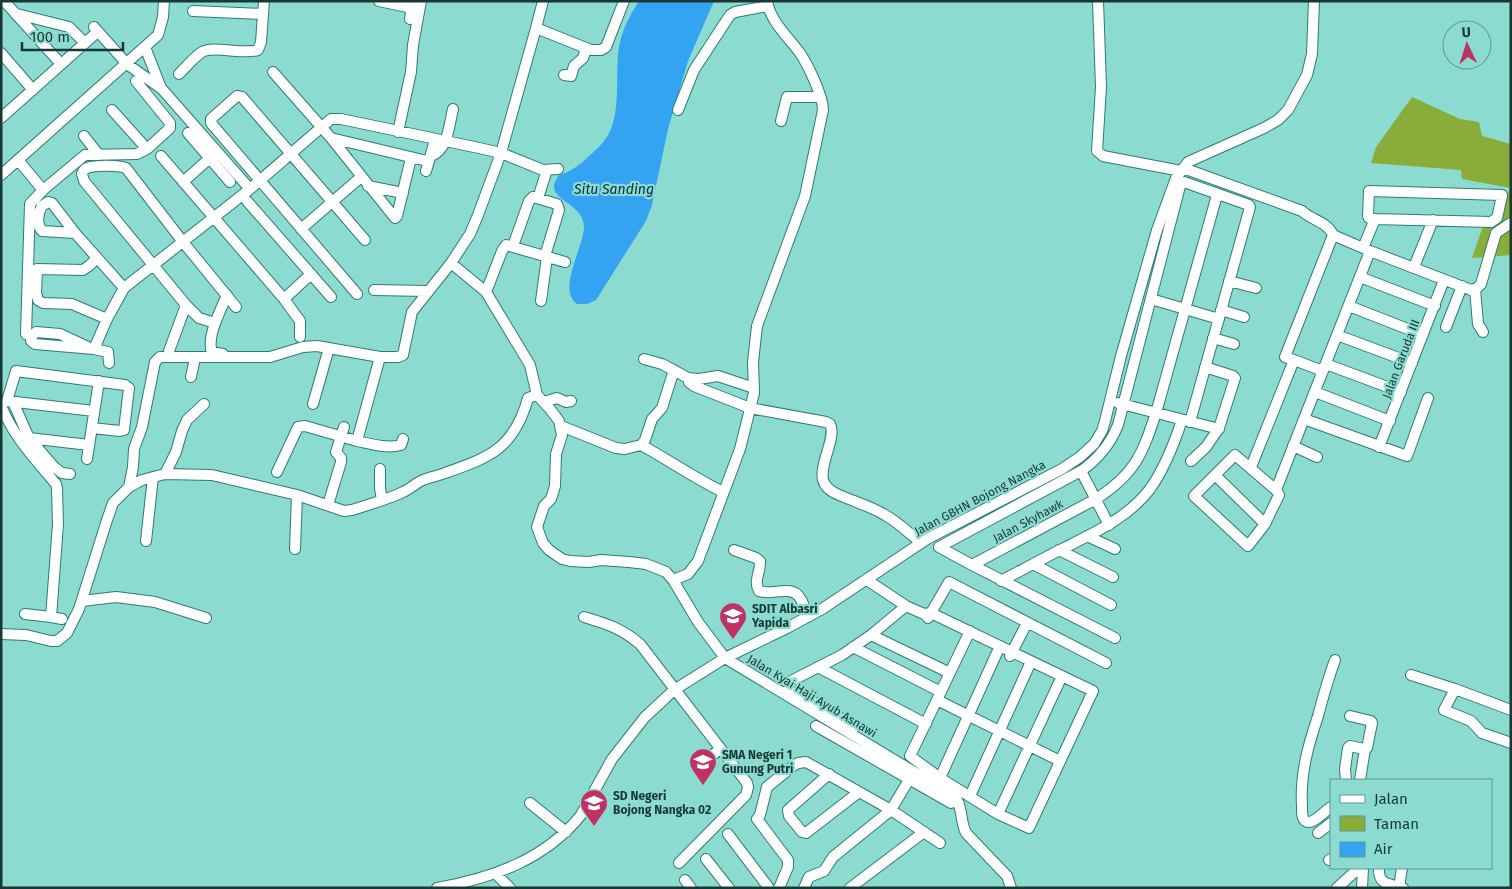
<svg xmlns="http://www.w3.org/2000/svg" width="1512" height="889" font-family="'Fira Sans',sans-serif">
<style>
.green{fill:#8aac38}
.water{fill:#34a3f2}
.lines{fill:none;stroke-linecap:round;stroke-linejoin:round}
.minor-casing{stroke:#2b7d74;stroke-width:12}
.minor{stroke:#fff;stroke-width:10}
.labels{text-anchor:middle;stroke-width:4.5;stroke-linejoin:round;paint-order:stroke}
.street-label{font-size:12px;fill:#173834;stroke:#8cdbd0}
.poi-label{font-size:12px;font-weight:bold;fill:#173834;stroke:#8cdbd0;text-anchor:start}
.water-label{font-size:14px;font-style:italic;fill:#002c4a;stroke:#8cdbd0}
</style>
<rect width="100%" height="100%" fill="#8cdbd0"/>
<path class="green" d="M 1412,97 L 1460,119 L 1479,122 L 1482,136 L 1511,144 L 1511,255 L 1472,258 L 1484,223 L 1501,212 L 1510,188 L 1462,179 L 1461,170 L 1371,163 L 1376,147 Z"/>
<path class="water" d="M 639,1 L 714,1 L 688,61 L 668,129 L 652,205 L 646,221 L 596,300 L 587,304 L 577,304 C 557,290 583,248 584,228 C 585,205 553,201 554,186 C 554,183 557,178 559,175 C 570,172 579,166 588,157 C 596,150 606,141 610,131 C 620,110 616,77 618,55 C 619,36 629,16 639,1 Z"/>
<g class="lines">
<g class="minor-casing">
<path id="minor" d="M 4,1 L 61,64
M 379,1 L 412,8
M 1098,1 L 1101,87 L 1097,151 L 1103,156 L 1181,171
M 193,11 L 263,14
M 17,14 L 69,27 L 85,43
M 410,19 L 413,1
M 94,27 L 127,64 L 162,89 L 250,189
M 536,28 L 543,1
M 145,47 L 161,88
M 1,53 L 33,90
M 273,72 L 331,138 L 395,218 L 397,216 L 411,158
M 179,74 C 186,67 194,57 202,52 C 213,45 243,55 258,50 L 261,42 L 264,1
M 564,75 L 571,76 L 574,66 L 583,58 L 586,48
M 112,110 L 147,149
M 678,110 L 694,70 L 730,15 L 735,12 L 768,6
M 1,118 L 94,35
M 781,121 L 787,97 L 819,97
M 398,132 L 411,72 L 413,45 L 421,1
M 188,133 L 230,182
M 84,136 L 99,155
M 331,138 L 423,160
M 161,156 L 284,299 L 300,321 L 300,337
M 431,156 C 448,150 449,125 453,109
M 18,160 L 43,190
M 1183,168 L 1302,211 C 1311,220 1328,222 1333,235 L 1285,357 L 1294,360 L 1251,467
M 426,171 L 435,140
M 1,175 L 158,35 L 163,17 L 164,1
M 183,182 L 210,158
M 368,186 L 403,193
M 1369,191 L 1502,195 L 1502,196 L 1497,218 L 1491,222 L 1375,219 L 1369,218 L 1368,216 Z
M 538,198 L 547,170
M 247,201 L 331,297
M 301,229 L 361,177
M 75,233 L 42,231 C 36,224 38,213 42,206 L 48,202 L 52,203 L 75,233 L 124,288
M 1333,235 L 1370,251 L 1471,290 L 1477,288 L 1481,284 L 1496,233 L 1511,223
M 513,246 L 529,201 L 533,197 L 557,204 L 559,210 L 545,256
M 1363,248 L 1375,219
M 97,258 L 90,265 L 83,270 L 37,269 L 36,293 L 38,300 L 43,303 L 72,304 L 107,319
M 451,263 L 486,292 L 530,365 L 537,395 L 550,409 L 559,421 L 562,435 L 556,454 L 555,486 L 551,499 L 544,506 L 537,527 L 543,543 L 549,550 L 562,559 L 570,561 L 589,562 L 601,560 L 629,562 L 646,564 L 666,572 L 673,580 L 698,622 L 725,658 L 954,796 C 963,805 960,822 966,833 L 1007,876 L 1011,888
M 1414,267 L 1433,220
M 1360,277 L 1435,306
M 1229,281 L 1256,288
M 1475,289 L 1478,324 L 1483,332
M 374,290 L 427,291
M 486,292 L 502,251 L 506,245 L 565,262
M 357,294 L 211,123 L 211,119 L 237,96 L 242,97 L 365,240
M 284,299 L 311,274
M 1151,299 L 1219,319
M 541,301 L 547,257
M 1349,306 L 1423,335
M 1221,310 L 1244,317
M 215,323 L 199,318 L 186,305 L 84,181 L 82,174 C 83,171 83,170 87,168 C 94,165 119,165 126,168 L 183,242 L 236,307
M 1446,327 L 1462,286
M 26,334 L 30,204 L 43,190 L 85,155 L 137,154 L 147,149 L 170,128 L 170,123 L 136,81
M 1337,335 L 1412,363
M 1213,338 L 1234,344
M 88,347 L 60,334 L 36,332 L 31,337 L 31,341 L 35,344 L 94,349 L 107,319 L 124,288 L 250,189 L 331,119 L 341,119 L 479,148 L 501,153 L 543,170 L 558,169
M 94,349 L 108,352 L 109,363
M 169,351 L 186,305
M 223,354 L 212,352 C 206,338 221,309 227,295
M 644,359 L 662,364 L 688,378 L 699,379 L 718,376 L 754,388
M 1294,360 L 1323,371
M 1326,364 L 1401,392
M 191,377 L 195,358
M 688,378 L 689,382 L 694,386 L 750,408 L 826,422 L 830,424 C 837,437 819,464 823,480 C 825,488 832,492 839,495 C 855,502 870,506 885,515 C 898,522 910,534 921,543
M 1315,392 L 1390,421
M 7,401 L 16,371 L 125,385 L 129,388 L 124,430 L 120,431 L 92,428
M 7,401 L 94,411
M 13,402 L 29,438 L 54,467 L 62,473 L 70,474
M 544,402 L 557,398 L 566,402 L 571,401
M 1118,403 L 1219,429
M 313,404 L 329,348
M 1,406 C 14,437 34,458 56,484 L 57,489 L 58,524 L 51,617 L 25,614
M 1304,419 L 1407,456 L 1428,398
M 561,426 L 616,448 L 625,449 L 641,445 L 645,440 L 652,419 L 662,408 L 674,370
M 29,438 L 89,445
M 357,441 C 371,444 387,449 401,445 L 403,439
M 641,445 C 669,460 694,478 723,492
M 1293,446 L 1317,457
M 1379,447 L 1444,280
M 1235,455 L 1276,490 L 1279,495 L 1265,524 L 1248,546 L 1194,496 Z
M 87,459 L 99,381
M 1191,461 L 1206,447 L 1219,428 L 1235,378 L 1233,376 L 1205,367
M 380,469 L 380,488 L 382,500
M 1081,471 L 1109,525
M 277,472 L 298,427 L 305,426 L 357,441 L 380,357
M 165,474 L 176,452 L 182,431 L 187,420 L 204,404
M 1215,475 L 1265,524
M 129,487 L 133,467 L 134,449 L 142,427 L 155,362 L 160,357 L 270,357 L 303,347 L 317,346 L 380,357 L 398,357 L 403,355 L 412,312 L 451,263 L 470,234 L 478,215 L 501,153 L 536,28 L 591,50 L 601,50 L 606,47 L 624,1
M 1276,490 L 1370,251
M 328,505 L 341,462 L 341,458 L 336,452 L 344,427
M 1087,536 L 1115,549
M 146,541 L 153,477
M 295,549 L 297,495
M 734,550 L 756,558 L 760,561 C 761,572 753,580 759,591 C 772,596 792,584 800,598 C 804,604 806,611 808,617
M 1059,550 L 1113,577
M 1033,564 L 1111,605
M 972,565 L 1096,499 C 1135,474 1142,455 1156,413 L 1217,195
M 673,580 L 688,574 L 698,561 L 740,449 L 754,393 L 753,362 L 757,326 L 805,196 L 823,110 C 823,96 808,65 800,53 C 789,38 770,21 767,1
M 867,580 L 906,606 L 924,614 L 928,617
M 1001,581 C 1022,570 1042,559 1062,549 C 1094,533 1128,518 1150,489 C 1165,468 1174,444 1182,420
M 82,601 L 116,597 L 155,602 L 206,618
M 924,614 L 931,613 L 1093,691 L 1029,828 L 998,814 L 940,778 L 910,756 L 970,631
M 51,617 L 62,619
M 584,617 C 607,624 621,628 640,644 L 747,783 L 748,787 L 746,795 L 679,863
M 928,618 L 949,582 L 1106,663
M 1,634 L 26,635 L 51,641 L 57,641 L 67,633 L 79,609 L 107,520 L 113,503 L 129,487 L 142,480 L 165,474 L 212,475 L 297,495 L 344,511 L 352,510 C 369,504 387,500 403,492 C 410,489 416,483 423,480 C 430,477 438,476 445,473 C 491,457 514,448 528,398 L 537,395
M 871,635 L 950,673
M 1115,638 L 972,565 L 939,547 L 1081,471 C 1098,459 1110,445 1118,425 L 1180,186 L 1184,182 L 1249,205 L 1250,207 L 1190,422
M 853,647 L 941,692
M 1010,656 L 1027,623
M 818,667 L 926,724
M 1411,675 L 1455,689 L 1511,710
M 791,681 L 842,655 L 871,635 L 906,606
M 1455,689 L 1444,710 L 1471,721 L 1482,733 L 1511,743
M 786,692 L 798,693 L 854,726 L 851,733
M 937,700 L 1060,761
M 816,726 L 951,803
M 703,763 L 720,749
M 829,774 L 788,810 L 789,816 L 802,832 L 806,833 L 859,792
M 940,778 L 1000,646
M 1346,780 L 1345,769 L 1348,748 L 1350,746 L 1364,749 L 1367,748 L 1372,723 L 1371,721 L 1350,716
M 1360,780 L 1365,749
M 970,796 L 1029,666
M 530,803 L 566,832
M 1331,807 C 1325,811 1315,822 1309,822 C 1301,822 1302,811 1302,806 C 1300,774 1308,746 1318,716 C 1323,697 1328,679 1335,660
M 998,814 L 1062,676
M 1318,833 L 1331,823
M 728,834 L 769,888
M 706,859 L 729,888
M 1329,860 L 1331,859
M 1379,868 C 1378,885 1389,884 1403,888
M 495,873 L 510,888
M 685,880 L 691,888
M 1399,887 L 1402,868
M 437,888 C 492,878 545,860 581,815 L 612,759 L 645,717 L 674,690 L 725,658 L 787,628 L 822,609 L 927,539 L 1062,469 L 1080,457 L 1094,444 L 1102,431 L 1105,421 L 1121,356 L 1157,230 L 1176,178 L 1188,162 L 1264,128 L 1278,120 L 1288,110 L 1307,75 L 1312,54 L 1314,1
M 779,888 L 788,867 L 788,860 L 757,819 L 760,815 L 767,787 L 793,766 L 798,763 L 806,762 L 891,810 L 940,843
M 804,888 L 809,877 L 824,871 L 833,857 L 891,810 L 913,773
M 850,888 L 924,832
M 1337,888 L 1359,868
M 1362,888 L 1363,868"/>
</g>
<use href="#minor" class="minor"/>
</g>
<defs>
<g id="school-pin" transform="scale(1.4375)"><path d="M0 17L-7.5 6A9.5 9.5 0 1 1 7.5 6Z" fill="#bf3263" stroke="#8cdbd0"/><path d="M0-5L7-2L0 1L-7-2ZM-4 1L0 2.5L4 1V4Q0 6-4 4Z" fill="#fff"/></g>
</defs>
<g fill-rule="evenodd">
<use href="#school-pin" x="733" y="616"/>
<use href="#school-pin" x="703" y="762"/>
<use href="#school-pin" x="594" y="803"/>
</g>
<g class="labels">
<g class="street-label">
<text transform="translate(1401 359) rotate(-69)" y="4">Jalan Garuda III</text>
<text transform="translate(980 498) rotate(-28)" y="4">Jalan GBHN Bojong Nangka</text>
<text transform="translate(1028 521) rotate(-28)" y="4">Jalan Skyhawk</text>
<text transform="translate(812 696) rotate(31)" y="4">Jalan Kyai Haji Ayub Asnawi</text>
</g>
<g class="poi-label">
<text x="752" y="613">SDIT Albasri<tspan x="752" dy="14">Yapida</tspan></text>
<text x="722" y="759">SMA Negeri 1<tspan x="722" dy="14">Gunung Putri</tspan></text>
<text x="613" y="800">SD Negeri<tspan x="613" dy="14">Bojong Nangka 02</tspan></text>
</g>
<g class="water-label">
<text x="614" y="194">Situ Sanding</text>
</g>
</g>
<rect width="1512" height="889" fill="none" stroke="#173834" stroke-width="5"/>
<rect x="1330" y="779" width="162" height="90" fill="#8cdbd0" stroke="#5d9a92"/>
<rect x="1340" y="795" width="25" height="8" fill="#ffffff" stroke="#5d9a92"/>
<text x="1374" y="804" font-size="15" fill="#173834">Jalan</text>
<rect x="1340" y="816" width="25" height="15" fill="#8aac38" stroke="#5d9a92"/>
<text x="1374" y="829" font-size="15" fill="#173834">Taman</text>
<rect x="1340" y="842" width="25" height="15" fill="#34a3f2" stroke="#5d9a92"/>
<text x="1374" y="854" font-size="15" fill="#173834">Air</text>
<g transform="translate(1467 45) rotate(356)"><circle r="24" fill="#8cdbd0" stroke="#5d9a92"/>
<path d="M0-4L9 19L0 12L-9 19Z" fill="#bf3263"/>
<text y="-8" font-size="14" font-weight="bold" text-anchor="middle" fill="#173834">U</text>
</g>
<path d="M22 42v8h101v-8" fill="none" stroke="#173834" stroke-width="2.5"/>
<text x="30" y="42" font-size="15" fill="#173834" stroke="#8cdbd0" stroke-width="4" paint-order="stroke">100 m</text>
</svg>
